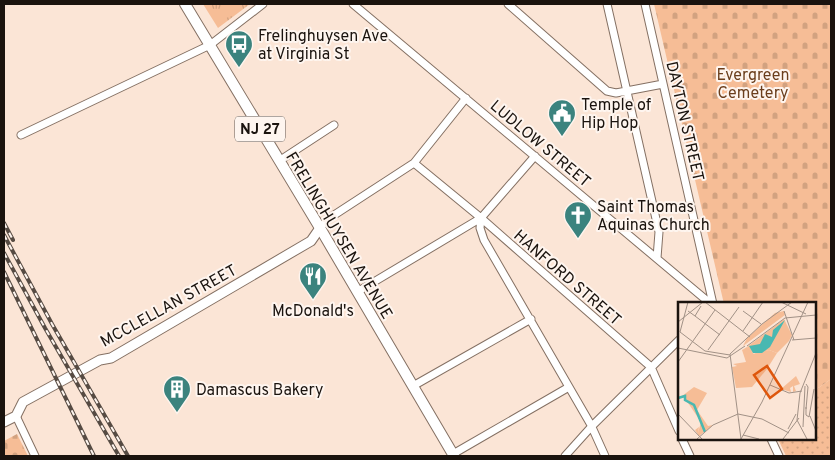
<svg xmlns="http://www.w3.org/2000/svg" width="835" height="460" font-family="Overpass,sans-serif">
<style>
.grass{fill:url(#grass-dots)}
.cemetery{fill:url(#cemetery-stones)}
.park{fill:url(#park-tufts)}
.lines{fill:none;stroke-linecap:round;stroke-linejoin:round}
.street-casing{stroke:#847063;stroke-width:9}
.secondary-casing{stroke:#847063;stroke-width:11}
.primary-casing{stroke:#847063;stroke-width:12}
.street{stroke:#fff;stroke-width:7}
.secondary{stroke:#fff;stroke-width:9}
.primary{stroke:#fff;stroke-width:10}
.rail-casing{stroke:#564b43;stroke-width:4}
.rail{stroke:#fef5ef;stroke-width:2;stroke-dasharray:5.5;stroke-linecap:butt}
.labels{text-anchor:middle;stroke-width:4;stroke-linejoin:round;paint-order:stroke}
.shield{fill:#fef5ef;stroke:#5e5752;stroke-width:1}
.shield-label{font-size:15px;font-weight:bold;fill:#1a130e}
.poi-label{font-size:16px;fill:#1a130e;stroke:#fef5ef;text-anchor:start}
.park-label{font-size:16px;fill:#6b3e1c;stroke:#fef5ef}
.street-label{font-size:16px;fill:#1a130e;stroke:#fef5ef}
.inset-river{fill:none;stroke:#49b8b1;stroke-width:2.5}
.inset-road{fill:none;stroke:#a19186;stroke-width:1}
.view{fill:#de560c;fill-opacity:0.15;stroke:#de560c;stroke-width:2.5}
.inset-edge{fill:none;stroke:#1a130e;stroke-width:2.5}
</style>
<defs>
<pattern id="grass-dots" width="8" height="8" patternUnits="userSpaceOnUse" patternTransform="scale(1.25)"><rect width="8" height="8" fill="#f6bd96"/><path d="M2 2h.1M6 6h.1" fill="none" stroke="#d2a280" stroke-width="1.8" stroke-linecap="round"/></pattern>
<pattern id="cemetery-stones" width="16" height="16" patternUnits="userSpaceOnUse" patternTransform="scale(1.25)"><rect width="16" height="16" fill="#f6bd96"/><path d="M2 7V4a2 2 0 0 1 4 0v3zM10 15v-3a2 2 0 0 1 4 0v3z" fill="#d2a280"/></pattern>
<pattern id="park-tufts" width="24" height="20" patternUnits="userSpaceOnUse" patternTransform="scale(1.25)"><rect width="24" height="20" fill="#f6bd96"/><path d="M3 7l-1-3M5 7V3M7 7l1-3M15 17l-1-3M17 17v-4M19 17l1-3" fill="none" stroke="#d2a280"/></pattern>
</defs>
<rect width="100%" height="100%" fill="#fbe5d6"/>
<path class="grass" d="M 831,379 L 831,456 L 786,456 L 778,439 L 814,439 L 814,391 Z"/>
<path class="cemetery" d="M 654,4 L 831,4 L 831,379 L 814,391 L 814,304 L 724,304 Z
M 17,434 L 28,456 L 4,456 L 4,441 Z"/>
<path class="park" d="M 203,4 L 250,4 L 218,28 Z"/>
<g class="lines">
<g class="street-casing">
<path id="street" d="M 353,4 L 711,304
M 508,4 L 607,91 L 616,93 L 663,84
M 607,4 L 659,232 L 657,258
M 645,4 L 713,304
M 21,135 L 210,45 L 263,4
M 279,161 L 334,125
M 414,163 L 481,218 L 651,367 L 679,431
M 481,218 L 480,228 L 484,240 L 591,425 L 605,456
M 320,228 L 328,219 L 414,163 L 466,98
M 357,292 L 481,218 L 535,156
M 413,386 L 531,319
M 16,416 L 35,456
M 682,439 L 690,456
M 771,439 L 779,456
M 453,454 L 569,387
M 565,456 L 592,426 L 679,340"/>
</g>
<g class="secondary-casing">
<path id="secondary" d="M 4,422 L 16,416 L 23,402 L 100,360 L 111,358 L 311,241 L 320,228"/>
</g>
<g class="primary-casing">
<path id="primary" d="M 185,4 L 320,228 L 454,456"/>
</g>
<use href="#street" class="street"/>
<use href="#secondary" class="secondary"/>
<use href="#primary" class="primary"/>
<g class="rail-casing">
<path id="rail" d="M 4,223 L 13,240
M 4,235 L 52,324 L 128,456
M 4,253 L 45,328 L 119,456
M 4,272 L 94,456"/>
</g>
<use href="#rail" class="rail"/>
</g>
<defs>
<g id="bus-pin" transform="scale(1.4375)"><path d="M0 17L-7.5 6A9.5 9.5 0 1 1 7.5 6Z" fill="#3b837e" stroke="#fef5ef"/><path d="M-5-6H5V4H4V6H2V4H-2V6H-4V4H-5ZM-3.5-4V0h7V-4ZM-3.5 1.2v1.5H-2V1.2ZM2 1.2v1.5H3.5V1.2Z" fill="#fff"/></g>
<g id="civic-pin" transform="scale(1.4375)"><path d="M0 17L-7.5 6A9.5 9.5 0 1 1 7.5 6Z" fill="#3b837e" stroke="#fef5ef"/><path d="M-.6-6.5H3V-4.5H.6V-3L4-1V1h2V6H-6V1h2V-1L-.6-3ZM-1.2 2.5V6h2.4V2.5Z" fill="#fff"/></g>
<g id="church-pin" transform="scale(1.4375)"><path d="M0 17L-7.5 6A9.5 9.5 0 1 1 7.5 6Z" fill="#3b837e" stroke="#fef5ef"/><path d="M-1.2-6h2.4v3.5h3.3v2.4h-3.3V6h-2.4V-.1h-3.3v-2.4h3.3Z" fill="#fff"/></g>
<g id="restaurant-pin" transform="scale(1.4375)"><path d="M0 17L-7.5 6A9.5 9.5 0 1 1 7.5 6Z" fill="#3b837e" stroke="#fef5ef"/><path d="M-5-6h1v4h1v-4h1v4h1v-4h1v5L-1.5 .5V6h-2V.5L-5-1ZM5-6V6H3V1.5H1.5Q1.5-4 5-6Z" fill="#fff"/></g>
<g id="building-pin" transform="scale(1.4375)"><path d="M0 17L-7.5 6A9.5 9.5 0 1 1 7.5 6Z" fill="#3b837e" stroke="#fef5ef"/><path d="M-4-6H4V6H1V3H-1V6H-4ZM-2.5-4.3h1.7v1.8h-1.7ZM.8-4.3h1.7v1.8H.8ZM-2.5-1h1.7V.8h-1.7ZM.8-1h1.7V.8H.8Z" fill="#fff"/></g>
</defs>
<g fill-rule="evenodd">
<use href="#bus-pin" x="239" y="44"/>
<use href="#civic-pin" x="562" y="113"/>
<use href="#church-pin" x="578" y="215"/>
<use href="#restaurant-pin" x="313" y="276"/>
<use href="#building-pin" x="177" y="389"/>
</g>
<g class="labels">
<rect class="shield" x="235" y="116.5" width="50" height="25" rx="4"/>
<g class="shield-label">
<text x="260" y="134">NJ 27</text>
</g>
<g class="poi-label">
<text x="258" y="41">Frelinghuysen Ave<tspan x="258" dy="18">at Virginia St</tspan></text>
<text x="581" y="110">Temple of<tspan x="581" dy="18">Hip Hop</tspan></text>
<text x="597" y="212">Saint Thomas<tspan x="597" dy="18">Aquinas Church</tspan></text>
<text x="313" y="316" text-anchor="middle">McDonald's</text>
<text x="196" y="395">Damascus Bakery</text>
</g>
<g class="park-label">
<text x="753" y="80">Evergreen<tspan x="753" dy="18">Cemetery</tspan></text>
</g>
<g class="street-label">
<text transform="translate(686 121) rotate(77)" y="6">DAYTON STREET</text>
<text transform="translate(541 143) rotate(40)" y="6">LUDLOW STREET</text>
<text transform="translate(340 235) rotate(59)" y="6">FRELINGHUYSEN AVENUE</text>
<text transform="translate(568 277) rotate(41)" y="6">HANFORD STREET</text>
<text transform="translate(168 305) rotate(-29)" y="6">MCCLELLAN STREET</text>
</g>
</g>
<g transform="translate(678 302)">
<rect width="138" height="138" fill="#fbe5d6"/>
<path d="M 69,45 L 76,52 L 91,48 L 99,51 L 89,67 L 69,63 L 64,48 Z" fill="#f6bd96"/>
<path d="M 68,60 L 89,67 L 74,85 L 58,86 L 54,65 L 59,64 L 55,62 ZM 118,74 L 122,82 L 116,84 L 118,89 L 115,90 L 115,84 L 112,86 L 113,90 L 103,87 Z" fill="#f6bd96"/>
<path d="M 106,9 L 107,13 L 65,44 L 69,36 L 97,11 ZM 106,17 L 114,33 L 111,39 L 99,51 L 91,48 L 78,52 L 73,50 L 69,45 ZM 16,85 L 29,91 L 19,108 L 30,124 L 35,123 L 21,134 L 17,128 L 21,125 L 20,131 L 23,120 L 6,95 L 0,97 Z" fill="#f6bd96"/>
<path d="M 107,18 L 92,45 L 84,51 L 75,51 L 71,44 L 82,42 L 87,32 L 94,35 L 95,28 Z" fill="#49b8b1"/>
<path class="inset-river" d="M 0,96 L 7,94 L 7,98 L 16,103 L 27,130"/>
<path class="inset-road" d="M 10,0 L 2,30 L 27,49 L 52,53M 27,0 L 72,35M 103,0 L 128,12M 10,9 L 17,14 L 23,4M 65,9 L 83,22M 106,9 L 116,38M 17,14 L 42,33M 0,20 L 25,0M 65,29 L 85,0M 114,38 L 138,36M 69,44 L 107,16 L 138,13M 0,46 L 49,56 L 67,44M 30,48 L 61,5M 0,60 L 37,8M 92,83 L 111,91 L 124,89M 128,105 L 128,113 L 131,115 L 136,87M 128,107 L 130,85 L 128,82M 0,112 L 24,137M 132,114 L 138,129M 125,125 L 127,84M 110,127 L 118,112M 65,133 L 81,137M 19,137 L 35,123 L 60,112 L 84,117 L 111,131M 63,137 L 52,52 L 84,22 L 114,0M 63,137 L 84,100 L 130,0M 105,137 L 121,116M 129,137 L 119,118 L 122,91 L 138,51"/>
<path class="view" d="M 89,64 L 104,87 L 92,96 L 76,73 Z"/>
<rect width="138" height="138" class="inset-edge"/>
</g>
<rect width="835" height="460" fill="none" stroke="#1a130e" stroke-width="10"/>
</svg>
